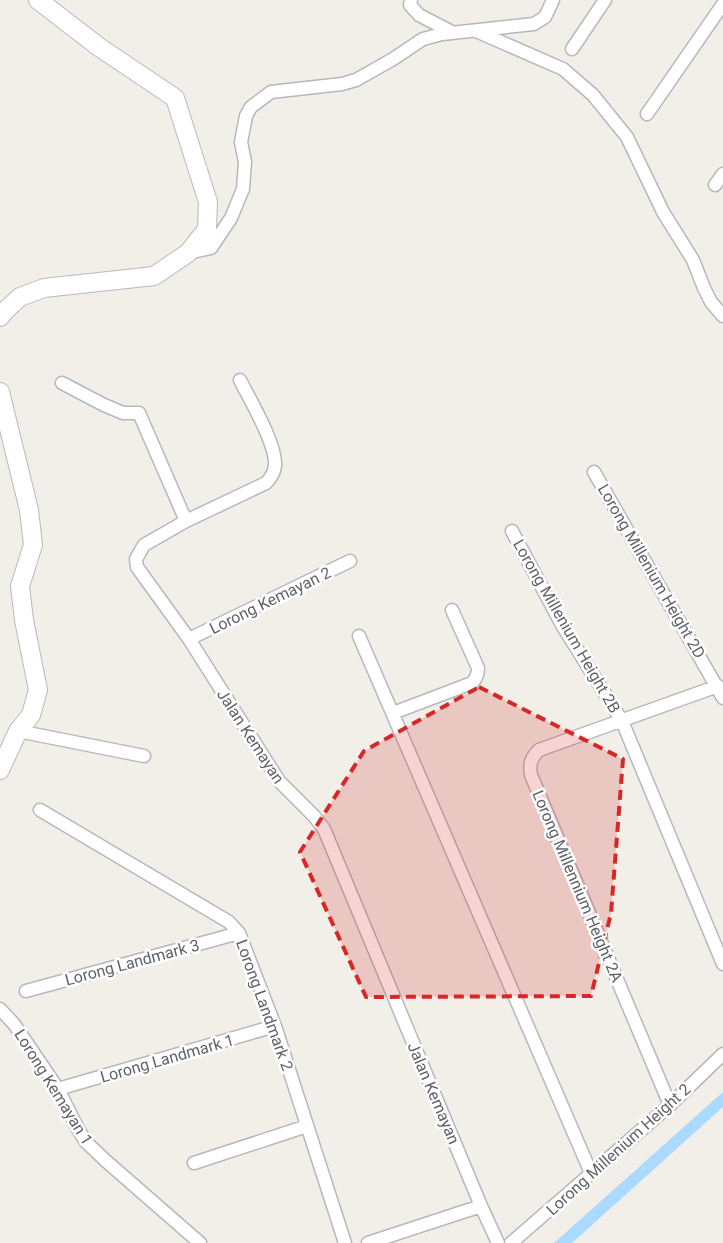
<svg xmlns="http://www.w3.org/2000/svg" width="723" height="1243" font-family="Roboto,sans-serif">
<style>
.water{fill:#aadaff}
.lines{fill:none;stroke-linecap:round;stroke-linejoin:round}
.minor-casing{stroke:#b5b8bc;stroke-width:15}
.secondary-casing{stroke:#b6babf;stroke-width:20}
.minor{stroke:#fff;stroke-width:12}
.secondary{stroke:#fff;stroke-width:18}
.marked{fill:#d62828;fill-opacity:0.2;stroke:#d62828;stroke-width:4;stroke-dasharray:10 6;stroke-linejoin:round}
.labels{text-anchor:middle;stroke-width:5;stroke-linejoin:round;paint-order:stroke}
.street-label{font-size:16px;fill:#5f6368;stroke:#fff}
</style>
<rect width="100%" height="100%" fill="#f1efe8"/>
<path class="water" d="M 723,1092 L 723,1107 L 572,1243 L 554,1243 Z"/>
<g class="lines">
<g class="minor-casing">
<path id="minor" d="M 411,0 L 410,5 L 419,15 L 452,32
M 476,31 L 563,69 L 593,95 L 627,137 L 663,212 L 693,260 L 704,288 L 711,302 L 723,316
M 572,49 L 605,0
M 647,114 L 723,4
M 715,185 L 723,174
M 188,253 L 211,248 L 231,218 L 243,189 L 245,162 L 241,142 L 246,116 L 251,107 L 271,92 L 342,84 L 356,80 L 393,59 L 423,39 L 442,34 L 534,24 L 545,17 L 553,0
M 240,380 C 250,400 277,445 275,466 C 274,474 271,478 266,483 L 186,521 L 144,545 L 136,559 L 137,567 L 189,639 L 279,781 L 314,816 L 324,829 L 481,1206 L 498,1243
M 62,383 L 104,405 L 123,413 L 139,413 L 186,521
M 594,472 L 723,698
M 512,531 L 562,625 L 622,721 L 723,964
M 359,636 L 591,1173
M 189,639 L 350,561
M 393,713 L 472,683 C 477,678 478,674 478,668 L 452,610
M 18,731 L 144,756
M 40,810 L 229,922 L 239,933 L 275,1026 L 345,1243
M 26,991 L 239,933
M 0,1009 L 14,1024 L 58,1089 L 78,1129 L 86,1142 L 106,1161 L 200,1243
M 58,1089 L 275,1026
M 670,1105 L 531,775 C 529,764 531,758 539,750 L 718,686
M 194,1163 L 307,1126
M 368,1243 L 481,1206
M 511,1243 L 670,1105 L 723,1054"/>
</g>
<g class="secondary-casing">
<path id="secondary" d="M 0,317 L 6,310 L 20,297 L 44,288 L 154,276 L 188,253 L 207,229 L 208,202 L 175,98 L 99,47 L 38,0
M 0,392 L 29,510 L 33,545 L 20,586 L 24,620 L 38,690 L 31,715 L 18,731 L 0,770"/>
</g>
<use href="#minor" class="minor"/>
<use href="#secondary" class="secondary"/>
</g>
<path class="marked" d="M 479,687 L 623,759 L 611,913 L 591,996 L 366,997 L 300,852 L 364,751 Z"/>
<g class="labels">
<g class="street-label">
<text transform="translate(652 571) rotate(60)" y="6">Lorong Millenium Height 2D</text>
<text transform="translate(270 600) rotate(-26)" y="6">Lorong Kemayan 2</text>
<text transform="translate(567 626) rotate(60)" y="6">Lorong Millenium Height 2B</text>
<text transform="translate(251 736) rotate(57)" y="6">Jalan Kemayan</text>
<text transform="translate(578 886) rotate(67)" y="6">Lorong Millennium Height 2A</text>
<text transform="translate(132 962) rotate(-15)" y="6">Lorong Landmark 3</text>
<text transform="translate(265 1005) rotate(70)" y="6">Lorong Landmark 2</text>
<text transform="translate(167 1058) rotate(-16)" y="6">Lorong Landmark 1</text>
<text transform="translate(54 1087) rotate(58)" y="6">Lorong Kemayan 1</text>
<text transform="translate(434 1093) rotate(67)" y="6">Jalan Kemayan</text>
<text transform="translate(618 1149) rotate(-42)" y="6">Lorong Millenium Height 2</text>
</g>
</g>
</svg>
